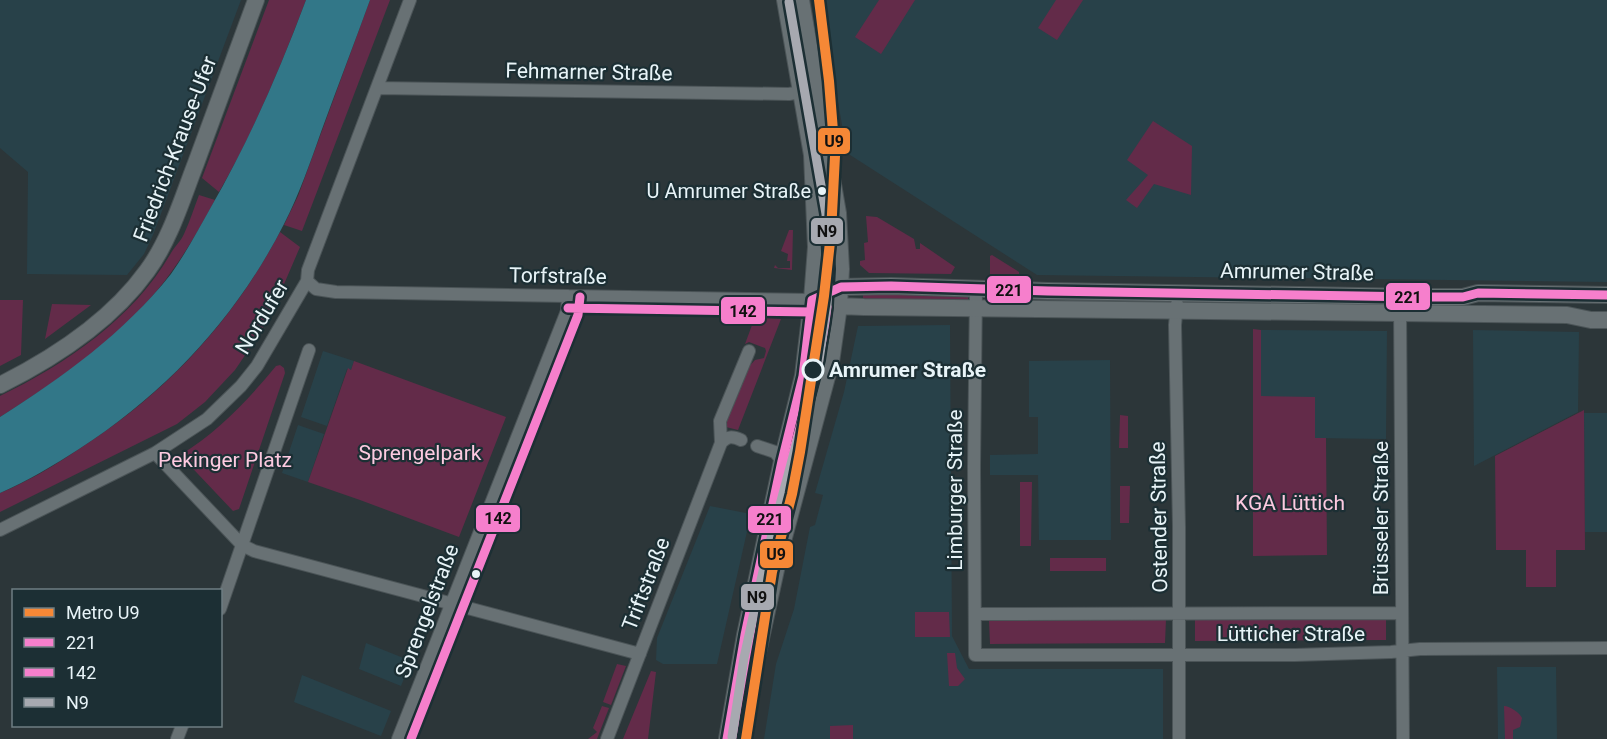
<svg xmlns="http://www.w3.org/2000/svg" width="1607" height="739" font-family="Roboto,sans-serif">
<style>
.built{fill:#284149}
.green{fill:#632b49}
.water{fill:#327788}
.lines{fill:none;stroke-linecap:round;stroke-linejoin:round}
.street-casing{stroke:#4b5457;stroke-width:14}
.secondary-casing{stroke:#4b5457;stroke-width:18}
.street{stroke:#687174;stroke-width:12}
.secondary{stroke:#687174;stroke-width:16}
.bus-1-casing{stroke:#1c2f34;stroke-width:14}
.bus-2-casing{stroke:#1c2f34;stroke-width:14}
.bus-3-casing{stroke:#1c2f34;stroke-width:14}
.bus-1{stroke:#f67fcc;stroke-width:9}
.bus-2{stroke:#f67fcc;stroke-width:9}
.bus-3{stroke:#a7a9b0;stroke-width:9}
.metro-1-casing{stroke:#1c2f34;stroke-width:15}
.metro-1{stroke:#f68836;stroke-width:10}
.bus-dot{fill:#e8f4f8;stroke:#1c2f34;stroke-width:2}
.stop-dot{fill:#1c2f34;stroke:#e8f4f8;stroke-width:3}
.labels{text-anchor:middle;stroke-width:4.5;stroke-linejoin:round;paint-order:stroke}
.bus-label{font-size:20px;fill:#e8f4f8;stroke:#1c2f34;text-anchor:end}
.street-label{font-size:21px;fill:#e8f4f8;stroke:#1c2f34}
.stop-label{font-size:21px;font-weight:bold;fill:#e8f4f8;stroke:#1c2f34;text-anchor:start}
.park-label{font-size:21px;fill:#fdcae0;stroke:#1c2f34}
.line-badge{stroke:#1c2f34;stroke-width:2}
.pale-badge-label{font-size:16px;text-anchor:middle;font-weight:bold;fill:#111}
</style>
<rect width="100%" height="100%" fill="#2c3639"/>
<path class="built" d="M 0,0 L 241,0 L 153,235 L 144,254 L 127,275 L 27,274 L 28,172 L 0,148 Z
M 820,0 L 1607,0 L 1607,282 L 1037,275 L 847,153 Z
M 950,325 L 952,636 L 969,669 L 1163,669 L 1163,739 L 764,739 L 776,664 L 794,609 L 810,527 L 815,525 L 823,495 L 815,493 L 844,392 L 858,326 Z
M 1261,330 L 1387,331 L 1386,439 L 1314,438 L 1261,396 Z
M 1473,330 L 1579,332 L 1578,412 L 1474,466 Z
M 323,351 L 354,361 L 351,370 L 347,369 L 327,426 L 301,417 Z
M 1110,360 L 1111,540 L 1039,540 L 1038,475 L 990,475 L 990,455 L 1038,454 L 1038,417 L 1029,417 L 1029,361 Z
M 1584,413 L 1607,413 L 1607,532 L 1585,532 Z
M 298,425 L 324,434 L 308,482 L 282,473 Z
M 710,506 L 751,514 L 717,664 L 663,664 L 656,660 L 657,638 Z
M 366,643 L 411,661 L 401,686 L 359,669 Z
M 1497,667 L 1556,667 L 1557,739 L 1587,739 L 1498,739 Z
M 302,675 L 391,711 L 381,736 L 294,702 Z"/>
<path class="green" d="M 269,0 L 306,0 C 281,66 254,131 219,192 L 202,178 Z
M 370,0 L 390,0 L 302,231 L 284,225 L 298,196 Z
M 879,0 L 915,0 L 881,54 L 855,37 Z
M 1056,0 L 1083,0 L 1057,40 L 1038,28 Z
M 1153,121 L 1192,146 L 1191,195 L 1154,184 L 1137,208 L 1126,200 L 1148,175 L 1127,160 Z
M 823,174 L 830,209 L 835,269 L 825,269 L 826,210 Z
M 199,195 L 215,200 C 202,224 188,249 172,271 C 128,333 63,377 0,417 L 0,396 C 66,364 134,318 171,253 C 175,246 181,241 184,234 C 190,221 194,208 199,195 Z
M 866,216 L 877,217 L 914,239 L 916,249 L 920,249 L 920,243 L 955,267 L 951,274 L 869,273 L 860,265 L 860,261 L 865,260 L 864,243 L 868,242 Z
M 789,230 L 793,230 L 792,270 L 774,268 L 775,265 L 778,268 L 790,268 L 790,261 L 787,261 L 788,254 L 781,251 Z
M 280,232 L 300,247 L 272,312 L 256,339 L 235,370 L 205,402 L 177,424 L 0,512 L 0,493 C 27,482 52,467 76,451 C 164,395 231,324 280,232 Z
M 992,255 L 1019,272 L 1019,275 L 990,274 L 990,256 Z
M 887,293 L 968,295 L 968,304 L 863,303 L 863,294 Z
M 0,300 L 23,300 L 21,355 L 0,366 Z
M 52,304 L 91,305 L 45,339 Z
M 755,317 L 781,319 L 738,430 L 726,427 L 724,424 L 743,373 L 755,360 L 764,358 L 766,351 L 765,348 L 749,342 L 745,344 Z
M 819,325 L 829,326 L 755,633 C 769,529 805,429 819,325 Z
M 1253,329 L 1261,330 L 1261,396 L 1315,397 L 1315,438 L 1326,438 L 1327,555 L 1253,556 Z
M 354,361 L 506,417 L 459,537 L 360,500 L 308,482 L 348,368 L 351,370 Z
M 280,365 L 284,368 L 285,373 L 239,509 L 233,511 L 180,455 C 218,432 248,400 276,366 Z
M 1584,410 L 1585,550 L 1556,550 L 1556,587 L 1526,587 L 1526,550 L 1496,550 L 1495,456 Z
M 1120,415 L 1128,416 L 1128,448 L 1119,448 Z
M 1020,482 L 1032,482 L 1031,546 L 1020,546 Z
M 1120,486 L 1130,486 L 1129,523 L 1120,523 Z
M 1050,558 L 1106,558 L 1106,571 L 1050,571 Z
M 915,612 L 949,612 L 950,637 L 915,637 Z
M 1386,618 L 1386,640 L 1195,641 L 1195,619 Z
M 1166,619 L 1165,643 L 990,644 L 989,620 Z
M 947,653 L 955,653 L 957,668 L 965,679 L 958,686 L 949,686 Z
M 617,664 L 626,666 L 611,705 L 603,702 Z
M 651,671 L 656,672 L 648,739 L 623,739 Z
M 602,706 L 609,708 L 597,739 L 588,739 L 597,732 L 593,728 Z
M 1504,706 C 1510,706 1520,713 1522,718 L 1520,727 L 1513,730 L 1513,739 L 1505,739 Z
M 853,725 L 853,739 L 830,739 L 830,726 Z"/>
<path class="water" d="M 306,0 L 370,0 C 354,44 337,88 321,132 C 310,163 299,195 284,224 C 237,317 166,393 79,449 C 54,465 28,481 0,493 L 0,417 C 63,377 124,333 171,274 C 186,253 198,230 211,207 C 249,141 279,72 306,0 Z"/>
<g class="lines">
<g class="street-casing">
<path id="street" d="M 377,88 L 789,94 L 801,92
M 307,281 L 316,289 L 336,292 L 812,300
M 976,289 L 974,467 L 975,655 L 1295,655 L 1391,652 L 1420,649 L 1607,648
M 1177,304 L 1175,325 L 1179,527 L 1179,739
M 1400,305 L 1403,739
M 721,443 C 728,436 732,436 741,440
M 757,446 L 775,452 L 782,461
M 155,453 L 242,545 L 254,551 L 640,654
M 0,530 L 155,453 L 207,419 L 241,386 L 257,366 L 307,281 L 308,270 L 410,0
M 220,609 L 309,350
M 975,614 L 1401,613
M 177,739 L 182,726
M 398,739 L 567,311 L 568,296
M 607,739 L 721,443 L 720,421 L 749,351"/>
</g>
<g class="secondary-casing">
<path id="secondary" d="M 812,300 L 841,287 L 891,286 L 1048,291 L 1418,297 L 1463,297 L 1478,293 L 1607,295
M 812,300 L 839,306 L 864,307 L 1567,315 L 1591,320 L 1607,320
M 0,385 C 54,358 111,321 147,271 C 170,240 182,199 196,163 C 216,109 236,54 256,0
M 727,739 L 745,635 L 782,461 L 803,376 L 812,300 L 816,247 L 812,155 L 785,0
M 744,739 L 756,661 L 779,556 L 831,362 L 839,306 L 841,269 L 838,213 L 801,0"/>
</g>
<use href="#street" class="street"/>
<use href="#secondary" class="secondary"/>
<g class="bus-1-casing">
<path id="bus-1" d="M 812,300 L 841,287 L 891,286 L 1048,291 L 1418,297 L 1463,297 L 1478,293 L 1607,295
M 727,739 L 745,635 L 782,461 L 803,376 L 812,300"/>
</g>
<g class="bus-2-casing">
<path id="bus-2" d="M 568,308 L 812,312 L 827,307 C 819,376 794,442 777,510 C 758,584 744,661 732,737
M 411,739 L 578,315 L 580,297"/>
</g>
<g class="bus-3-casing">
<path id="bus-3" d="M 732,737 L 744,658 L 767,553 L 819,360 L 827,305 L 829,269 L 826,214 L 789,2"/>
</g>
<use href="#bus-1" class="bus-1"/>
<use href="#bus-2" class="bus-2"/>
<use href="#bus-3" class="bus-3"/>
<g class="metro-1-casing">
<path id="metro-1" d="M 746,739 L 772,572 L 792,494 L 800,452 L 824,296 L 831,233 L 835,156 L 829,81 L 819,0"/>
</g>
<use href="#metro-1" class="metro-1"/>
</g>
<g class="bus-dot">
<circle cx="822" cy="191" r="5"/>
<circle cx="476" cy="574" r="5"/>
</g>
<circle class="stop-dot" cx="813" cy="370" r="10"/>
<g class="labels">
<g class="bus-label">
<text x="811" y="198">U Amrumer Straße</text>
</g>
<g class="street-label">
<text transform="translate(589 72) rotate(1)" y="7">Fehmarner Straße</text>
<text transform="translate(175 149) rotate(-69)" y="7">Friedrich-Krause-Ufer</text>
<text transform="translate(1297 272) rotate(1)" y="7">Amrumer Straße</text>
<text transform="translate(558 276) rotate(1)" y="7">Torfstraße</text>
<text transform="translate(262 317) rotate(-59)" y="7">Nordufer</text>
<text transform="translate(955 490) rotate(-90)" y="7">Limburger Straße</text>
<text transform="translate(1159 517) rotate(-91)" y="7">Ostender Straße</text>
<text transform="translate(1381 518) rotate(-90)" y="7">Brüsseler Straße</text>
<text transform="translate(646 584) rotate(-69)" y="7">Triftstraße</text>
<text transform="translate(427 611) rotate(-69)" y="7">Sprengelstraße</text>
<text x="1291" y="641">Lütticher Straße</text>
</g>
<g class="stop-label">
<text x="829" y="377">Amrumer Straße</text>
</g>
<g class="park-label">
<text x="420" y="460">Sprengelpark</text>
<text x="225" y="467">Pekinger Platz</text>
<text x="1290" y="510">KGA Lüttich</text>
</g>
</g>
<g class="line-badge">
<rect x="817" y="127" width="34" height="28" rx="6" fill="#f68836"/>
<rect x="810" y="217" width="34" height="28" rx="6" fill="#a7a9b0"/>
<rect x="986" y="275" width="46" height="29" rx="6" fill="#f67fcc"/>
<rect x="1385" y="282" width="46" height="29" rx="6" fill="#f67fcc"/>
<rect x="720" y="296" width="46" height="29" rx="6" fill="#f67fcc"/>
<rect x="475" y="504" width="46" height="29" rx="6" fill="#f67fcc"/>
<rect x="747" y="505" width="45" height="29" rx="6" fill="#f67fcc"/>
<rect x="759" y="540" width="35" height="29" rx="6" fill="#f68836"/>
<rect x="740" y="583" width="35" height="28" rx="6" fill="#a7a9b0"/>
</g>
<g class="pale-badge-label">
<text x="834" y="147">U9</text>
<text x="827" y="237">N9</text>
<text x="1009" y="296">221</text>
<text x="1408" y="303">221</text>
<text x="743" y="317">142</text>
<text x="498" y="524">142</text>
<text x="770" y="525">221</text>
<text x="776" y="560">U9</text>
<text x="757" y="603">N9</text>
</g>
<rect x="12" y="589" width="210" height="138" fill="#1c2f34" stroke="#6e7e82" stroke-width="1.5"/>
<rect x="24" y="608" width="30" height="9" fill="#f68836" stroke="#6e7e82" stroke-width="1.5"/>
<text x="66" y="619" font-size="18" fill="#e8f4f8">Metro U9</text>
<rect x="24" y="638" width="30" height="9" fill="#f67fcc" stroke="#6e7e82" stroke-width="1.5"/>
<text x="66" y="649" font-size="18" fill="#e8f4f8">221</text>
<rect x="24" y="668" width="30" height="9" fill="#f67fcc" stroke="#6e7e82" stroke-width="1.5"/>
<text x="66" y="679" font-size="18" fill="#e8f4f8">142</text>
<rect x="24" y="698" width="30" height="9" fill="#a7a9b0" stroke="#6e7e82" stroke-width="1.5"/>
<text x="66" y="709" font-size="18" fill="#e8f4f8">N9</text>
</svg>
